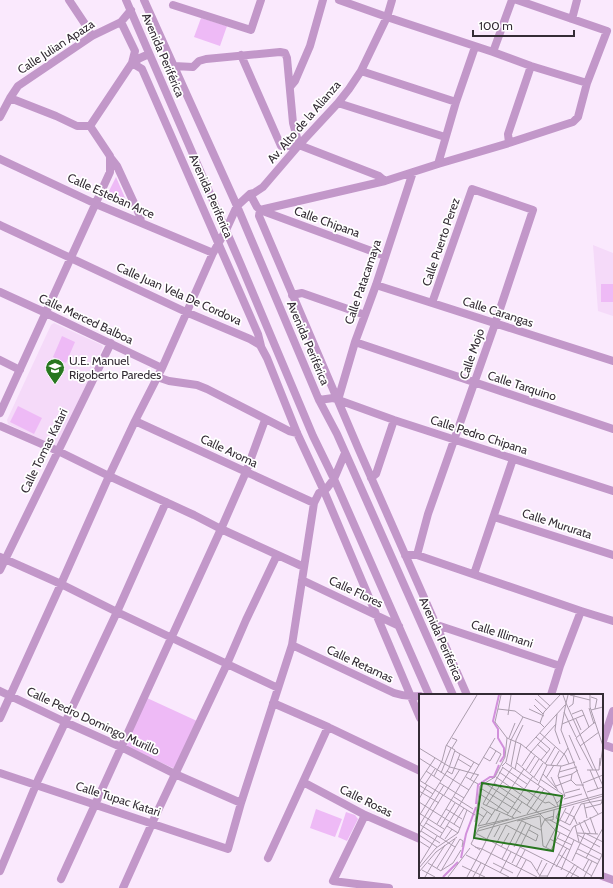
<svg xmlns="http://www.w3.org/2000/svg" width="613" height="888" font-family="Cabin,sans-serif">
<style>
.built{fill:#f5daf9}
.green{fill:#eebaf6}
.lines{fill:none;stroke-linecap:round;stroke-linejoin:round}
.minor{stroke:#c297c9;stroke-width:8}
.labels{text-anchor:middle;stroke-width:3.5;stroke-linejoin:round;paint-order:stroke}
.street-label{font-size:12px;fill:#342c35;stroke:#fff}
.poi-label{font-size:12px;fill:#342c35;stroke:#fff;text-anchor:start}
.inset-river{fill:none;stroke:#d290dc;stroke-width:2}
.inset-road{fill:none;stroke:#ab9dad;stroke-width:1}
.view{fill:#287720;fill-opacity:0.15;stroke:#287720;stroke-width:2}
.inset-edge{fill:none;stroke:#342c35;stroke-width:2}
</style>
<rect width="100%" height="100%" fill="#fae9fd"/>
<path class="built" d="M 593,245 L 613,253 L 613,316 L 598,311 Z
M 54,323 L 102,345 L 103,347 L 58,446 L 55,446 L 8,424 L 7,420 L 51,325 Z"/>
<path class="green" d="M 201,18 L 227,26 L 220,46 L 194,37 Z
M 116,177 L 129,207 L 106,197 Z
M 601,284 L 613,284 L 613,302 L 601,302 Z
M 62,336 L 75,342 L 66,363 L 53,357 Z
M 18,406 L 42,418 L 34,434 L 10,422 Z
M 147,698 L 197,721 L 175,769 L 125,746 Z
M 316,809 L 342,819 L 335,837 L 310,828 Z
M 346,812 L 355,815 L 358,819 L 347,841 L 338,837 Z"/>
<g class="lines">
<path class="minor" d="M 69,0 L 85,24 L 92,36
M 126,0 L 241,265 L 313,436 L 334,479 L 429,695
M 144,0 L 237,206 L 319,400 L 337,434 L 453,695
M 339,0 L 387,17 L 493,52 L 531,66 L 587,83
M 173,5 L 251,30 L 261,0
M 572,19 L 577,0
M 493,52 L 512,0
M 149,54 L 140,58 L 132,63 L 142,69 L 258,334 L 261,346
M 241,55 L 281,146 L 299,145 L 379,176 L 385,181
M 174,66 L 193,67 L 199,61 L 206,59 L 280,52 L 285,53 L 287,58 L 293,123 L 299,145
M 361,71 L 456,102
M 290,87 L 295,81 L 310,46 L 323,0
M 10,98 L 56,116 L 77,126 L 90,126
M 338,103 L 445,137
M 0,117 L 10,98 L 18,86 L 92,36 L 121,22
M 90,126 L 132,63 L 135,51 L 121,22 L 131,10
M 509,143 L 508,134 L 531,66
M 110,157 L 117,166 L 140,216 L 141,222
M 0,159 L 96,204 L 213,253
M 438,164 L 456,102 L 475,47
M 250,194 L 257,207 L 260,210 L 385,181 L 438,164 L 509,143 L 573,122 L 578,117 L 587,83 L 607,31 L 517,0
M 0,225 L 186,312 L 250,339 L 260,345 L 267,358 L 297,433 L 324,491 L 420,718
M 385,256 L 260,210 L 259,216 L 359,450 L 467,695
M 376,285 L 613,361
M 0,292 L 46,313 L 162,368
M 292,295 L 302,293 L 365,315
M 355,342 L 613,429
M 0,360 L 20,370
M 157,377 L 169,381 L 197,385 L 207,389 L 289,431 L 297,433
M 319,400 L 333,398 L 394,420 L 613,491
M 338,400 L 355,342 L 376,285 L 413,172
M 0,413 L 110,172 L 110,156 L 90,126
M 135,421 L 314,503
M 0,426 L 58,451 L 109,476 L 194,515 L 221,529 L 304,567
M 371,478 L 376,474 L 394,420
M 494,517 L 613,555
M 405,555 L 417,555 L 428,514 L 495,324 L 533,210 L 472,189 L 432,303
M 417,555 L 581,611 L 613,621
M 0,557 L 61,584 L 117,612 L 278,688
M 0,570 L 111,343
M 474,574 L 513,459
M 302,580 L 399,626
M 437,625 L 560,666
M 292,645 L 394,693 C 403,696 410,697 420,696
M 0,691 L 65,722 L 121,747 L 175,774 L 241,803
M 551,695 L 560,666 L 581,611
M 273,703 L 328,727 L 420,771
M 0,718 L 61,584 L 109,476 L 135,421 L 162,368 L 213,253 L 226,230 L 237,206 L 250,194 L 254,193 L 263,187 L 299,145 L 338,103 L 349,89 L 361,71 L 387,17 L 392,0
M 602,744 L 613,711
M 602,744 L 613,748
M 0,773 L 228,849 L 241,803 L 292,645 L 314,503 L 319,493 L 324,491 L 327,488 L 334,479 L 345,453
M 303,782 L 365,815 L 420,839
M 365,815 L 333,881 L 389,888
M 268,858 L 303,782 L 328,727
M 0,871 L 38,780 L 117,612 L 166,502
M 602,876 L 613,880
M 61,879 L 221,529 L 246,472 L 265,420
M 123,888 L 154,819 L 227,664 L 246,620 L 277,555"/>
</g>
<defs>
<g id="school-pin" transform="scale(1)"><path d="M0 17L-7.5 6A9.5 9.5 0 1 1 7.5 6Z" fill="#287720" stroke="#fff"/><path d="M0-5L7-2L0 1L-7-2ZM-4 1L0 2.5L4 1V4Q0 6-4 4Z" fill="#fff"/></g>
</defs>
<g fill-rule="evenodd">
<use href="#school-pin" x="55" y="368"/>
</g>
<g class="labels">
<g class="street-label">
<text transform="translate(56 47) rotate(-33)" y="4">Calle Julian Apaza</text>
<text transform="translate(163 55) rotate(67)" y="4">Avenida Periférica</text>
<text transform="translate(304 122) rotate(-49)" y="4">Av. Alto de la Alianza</text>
<text transform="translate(111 196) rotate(24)" y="4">Calle Esteban Arce</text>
<text transform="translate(211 196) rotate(66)" y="4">Avenida Periferica</text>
<text transform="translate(327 222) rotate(20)" y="4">Calle Chipana</text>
<text transform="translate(441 242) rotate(-71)" y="4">Calle Puerto Perez</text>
<text transform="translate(363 282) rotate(-71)" y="4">Calle Patacamaya</text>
<text transform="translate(179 294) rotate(24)" y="4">Calle Juan Vela De Cordova</text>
<text transform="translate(498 312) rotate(18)" y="4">Calle Carangas</text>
<text transform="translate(86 319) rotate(25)" y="4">Calle Merced Balboa</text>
<text transform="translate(308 343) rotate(67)" y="4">Avenida Periférica</text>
<text transform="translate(472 354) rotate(-71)" y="4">Calle Mojo</text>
<text transform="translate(522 386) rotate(18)" y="4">Calle Tarquino</text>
<text transform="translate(479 435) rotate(18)" y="4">Calle Pedro Chipana</text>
<text transform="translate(44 451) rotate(-64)" y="4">Calle Tomas Katari</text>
<text transform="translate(229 451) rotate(25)" y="4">Calle Aroma</text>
<text transform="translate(557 524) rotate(18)" y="4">Calle Mururata</text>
<text transform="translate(356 592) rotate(25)" y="4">Calle Flores</text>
<text transform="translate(502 634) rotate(18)" y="4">Calle Illimani</text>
<text transform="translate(441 639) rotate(66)" y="4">Avenida Periférica</text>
<text transform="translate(360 664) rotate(25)" y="4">Calle Retamas</text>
<text transform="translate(93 721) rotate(25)" y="4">Calle Pedro Domingo Murillo</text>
<text transform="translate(118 799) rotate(18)" y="4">Calle Tupac Katari</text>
<text transform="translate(366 801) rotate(26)" y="4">Calle Rosas</text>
</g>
<g class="poi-label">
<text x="69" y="365">U.E. Manuel<tspan x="69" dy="14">Rigoberto Paredes</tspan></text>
</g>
</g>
<g transform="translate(419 694)">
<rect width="184" height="184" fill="#fae9fd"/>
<path class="inset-river" d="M 80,1 L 74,27 L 79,35 L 79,44 L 85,54 L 85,62 L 81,68M 57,110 L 59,91 L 71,83 L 75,83 L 80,71M 42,164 L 47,140 L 57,113M 24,183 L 39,168"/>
<path class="inset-road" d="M 119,1 L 131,12M 144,1 L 147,9 L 142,36 L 169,105 L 179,120M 149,1 L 147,9 L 184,92M 151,1 L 171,6M 171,1 L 171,13 L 184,52 L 181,72M 172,3 L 178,5 L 176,15M 116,5 L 128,16M 115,11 L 124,20M 150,13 L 154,10 L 155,1M 170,14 L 175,30M 79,15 L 96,17 L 104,23M 110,15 L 125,22M 172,16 L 184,13M 145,18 L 157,43M 138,20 L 136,36 L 141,50M 153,20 L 163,16 L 170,33M 89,21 L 92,1M 157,25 L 162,36M 143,30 L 165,21M 125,33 L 121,29 L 125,18 L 141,1M 121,39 L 146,61 L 150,70M 150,41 L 161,66M 117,43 L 131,55 L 122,66M 33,44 L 38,46 L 33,54M 88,44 L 102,50 L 128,71M 90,44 L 96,29M 92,46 L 104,23 L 121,29M 118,50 L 128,59M 161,52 L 180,38M 71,53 L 82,60 L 77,70M 0,54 L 31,73 L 60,81M 107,54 L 146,11M 36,57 L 60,71M 112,58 L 137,30M 64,63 L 71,67 L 77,57M 0,64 L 50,96M 39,65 L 52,73M 87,69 L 134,101 L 139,112M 98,69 L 119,87M 126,70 L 136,53M 128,71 L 143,72 L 156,68M 132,71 L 140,57M 138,71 L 149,54M 83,72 L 87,68 L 92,46M 92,72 L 97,46 L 104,31M 103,72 L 112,58M 83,73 L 108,90M 84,73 L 64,110 L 95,124M 96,75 L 102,50M 107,76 L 116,62M 159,76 L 153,80 L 152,86 L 157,91 L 165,91M 168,76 L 180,76 L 181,64M 171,76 L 179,95M 174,76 L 157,44 L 176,28M 7,77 L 22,87M 28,77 L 33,80 L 41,60M 80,78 L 126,109 L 130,108 L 137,113M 140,78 L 158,73M 22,79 L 32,54M 111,79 L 120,65M 124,80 L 137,94M 15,82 L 23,67 L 27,52 L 58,1M 47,83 L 59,90M 77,83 L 111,107M 115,83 L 124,69M 132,83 L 139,97M 127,84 L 135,71M 139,84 L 153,80M 121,85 L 146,102M 0,86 L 48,116M 51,86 L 76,44M 0,88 L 16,64M 64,88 L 96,109M 21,89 L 45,104M 75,89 L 121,120 L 136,136 L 184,161M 164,89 L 184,81M 6,90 L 16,75M 0,91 L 14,100M 119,91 L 128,71M 137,92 L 152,86M 63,95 L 102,119M 0,97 L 20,109M 168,98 L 184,93M 146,99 L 161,95M 61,100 L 89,119M 25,101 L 41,75M 35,103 L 54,115M 0,105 L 8,91M 145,105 L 163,100M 0,108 L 41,134M 138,109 L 146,102 L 139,82 L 142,72M 165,110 L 168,124M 108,111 L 121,92M 67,112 L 93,74M 62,113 L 73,121M 166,114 L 182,110 L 184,104M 27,115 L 43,125M 77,117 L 105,75M 117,117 L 130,98M 140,117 L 137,124 L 151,131M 146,118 L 155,123 L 158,130M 0,119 L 25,135M 108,120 L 125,95M 88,121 L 114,82M 0,122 L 30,74 L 36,56 L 27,51M 121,122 L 124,152 L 132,156 L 141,139M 93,123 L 103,108M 171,123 L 177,140M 126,126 L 134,126 L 135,116M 131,126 L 151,137M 165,126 L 171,139M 57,127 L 59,119 L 65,123M 98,127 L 121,122M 103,127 L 122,136M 56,128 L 61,92 L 76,83 L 86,63 L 88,44 L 76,28 L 82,1M 160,128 L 165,139M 7,129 L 23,139M 146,129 L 155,112M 0,130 L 36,153M 18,130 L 55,68M 35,130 L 45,114M 67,130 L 76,116M 87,131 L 117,147 L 119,141 L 110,136M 151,131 L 162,110 L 183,106M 156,131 L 160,148M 0,132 L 25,91M 28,132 L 39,139M 59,132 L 90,125M 59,132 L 68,118M 21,133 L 36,109M 122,133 L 126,125 L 135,122M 2,137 L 21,149M 59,137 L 184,102M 158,139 L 179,140M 0,140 L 24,101M 58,140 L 112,168 L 121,182 L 129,182M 0,141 L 18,153M 159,141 L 181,153M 21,143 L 59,81M 75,143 L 81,132M 138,144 L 153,151M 26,145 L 33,135M 131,145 L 151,156M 0,147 L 11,154M 56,153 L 63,155 L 81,119M 82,153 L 90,139M 95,153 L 107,129M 101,153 L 160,183M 127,153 L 147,114M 159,155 L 181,166M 61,156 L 52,150 L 60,134 L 184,100M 157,159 L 179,170M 139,160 L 173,182M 47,161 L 90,183M 167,164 L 184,134M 83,165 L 103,126M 153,167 L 166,139 L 184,148M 9,169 L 22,177M 74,169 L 94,179M 93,169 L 112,131M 0,171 L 18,142M 13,171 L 26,151M 43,172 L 66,183M 97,173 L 106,156M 137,173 L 148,154M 0,174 L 17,154 L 39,139 L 48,116 L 56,121M 18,174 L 36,145M 3,176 L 16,183M 23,176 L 34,169 L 42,156M 142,176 L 155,146M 164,176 L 170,165M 22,177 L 41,145 L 44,147 L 43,153M 118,177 L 123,166M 0,178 L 17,158 L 38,143M 81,179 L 92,158M 6,183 L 13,171M 29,183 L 51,154M 48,183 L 63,155 L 118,183M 54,183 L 62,169M 60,183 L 87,131M 98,183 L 107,166M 120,183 L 128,169M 128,183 L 154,133 L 184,118M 147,183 L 156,170M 152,183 L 159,172M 165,183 L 173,167M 172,183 L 183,161"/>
<path class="view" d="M 63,89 L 143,102 L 134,157 L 55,144 Z"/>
<rect width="184" height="184" class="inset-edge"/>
</g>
<path d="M473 30v6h101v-6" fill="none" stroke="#342c35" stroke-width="2"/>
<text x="479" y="30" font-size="12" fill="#342c35" stroke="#ffffff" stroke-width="3" paint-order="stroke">100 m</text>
</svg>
